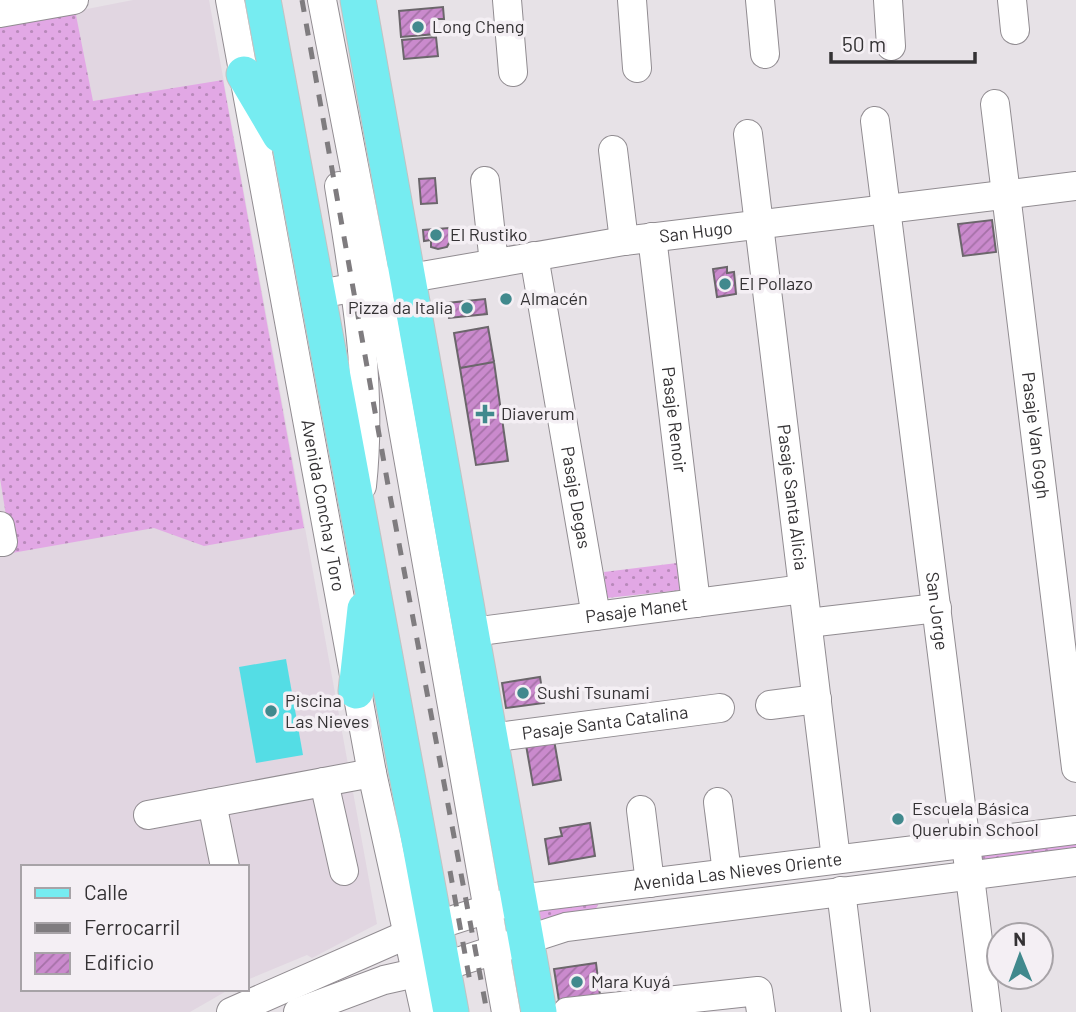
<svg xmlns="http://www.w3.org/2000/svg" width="1076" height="1012" font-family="Barlow,sans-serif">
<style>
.built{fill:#e1d6e1}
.grass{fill:url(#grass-dots)}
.water{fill:#54dde5}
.building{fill:url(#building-hatch);stroke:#6b666b;stroke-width:2}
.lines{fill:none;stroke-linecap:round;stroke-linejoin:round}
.minor-casing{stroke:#918c91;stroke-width:30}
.major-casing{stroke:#c2c2c2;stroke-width:37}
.minor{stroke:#fff;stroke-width:28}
.major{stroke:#76ecf1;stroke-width:35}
.rail{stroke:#7f7c7f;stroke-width:5;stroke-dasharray:12 12;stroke-linecap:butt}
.poi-dot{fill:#41898d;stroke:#f4eff4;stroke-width:2.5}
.labels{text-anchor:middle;stroke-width:7;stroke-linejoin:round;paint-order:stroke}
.poi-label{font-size:18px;fill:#343234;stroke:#f4eff4;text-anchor:start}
.street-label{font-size:18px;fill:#343234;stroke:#f4eff4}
</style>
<defs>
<pattern id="grass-dots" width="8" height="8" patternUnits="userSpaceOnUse" patternTransform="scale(1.75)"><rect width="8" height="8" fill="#e2a8e5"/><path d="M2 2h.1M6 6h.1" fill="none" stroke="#b889ba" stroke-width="1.8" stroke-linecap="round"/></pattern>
<pattern id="building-hatch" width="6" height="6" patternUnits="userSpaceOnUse" patternTransform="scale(1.75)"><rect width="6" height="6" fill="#ca8acd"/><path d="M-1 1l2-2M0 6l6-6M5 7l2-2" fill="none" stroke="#a571a7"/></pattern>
</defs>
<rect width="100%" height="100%" fill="#e7e2e7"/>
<path class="built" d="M 133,0 L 209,0 L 377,924 L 312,958 L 307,955 L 247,980 L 247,867 L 23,867 L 23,989 L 230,989 L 190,1012 L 0,1012 L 0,26 Z"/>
<path class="grass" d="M 75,10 L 93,101 L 223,80 L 304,528 L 204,546 L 154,528 L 12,553 L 0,478 L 0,26 Z
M 677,563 L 682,590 L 607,598 L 604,572 Z
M 1076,842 L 1076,855 L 976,867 L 975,855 Z
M 652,894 L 599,903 L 593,914 L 532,927 L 529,908 Z"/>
<path class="water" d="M 286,659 L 303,755 L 256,763 L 239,667 Z"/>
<path class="building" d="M 443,7 L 444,19 L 435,19 L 436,34 L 401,37 L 399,11 Z
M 436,37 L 438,56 L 404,59 L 402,40 Z
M 435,178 L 437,203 L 421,204 L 419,179 Z
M 992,220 L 996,252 L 963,256 L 958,224 Z
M 449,228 L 450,241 L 447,247 L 438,249 L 431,247 L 431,240 L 424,241 L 423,230 Z
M 727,267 L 727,273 L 734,272 L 736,294 L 717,297 L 713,269 Z
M 485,299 L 487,314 L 449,318 L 447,303 Z
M 488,327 L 494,362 L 460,368 L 454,333 Z
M 494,362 L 508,461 L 476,465 L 460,368 Z
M 540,677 L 544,703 L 506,708 L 502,683 Z
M 554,740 L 561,780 L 533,785 L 526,745 Z
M 590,823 L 595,856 L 549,864 L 545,839 L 562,836 L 560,828 Z
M 596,963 L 600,995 L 559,1001 L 554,969 Z"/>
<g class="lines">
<g class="minor-casing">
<g id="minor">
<path id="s1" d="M 230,0 L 372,773 L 425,1012"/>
<path d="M 322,0 L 384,321 L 506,1012"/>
<path d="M 507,0 L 513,72"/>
<path d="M 632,0 L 637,68"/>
<path d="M 760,0 L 765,54"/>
<path d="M 888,0 L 891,46"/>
<path d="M 1012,0 L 1015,30"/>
<path d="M 0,13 L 74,0"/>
<path id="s2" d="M 995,104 L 1076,768"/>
<path id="s3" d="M 875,121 L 987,1012"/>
<path id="s4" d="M 748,134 L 836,859"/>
<path d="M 613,150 L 624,241"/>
<path d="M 485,181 L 494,263"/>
<path d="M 339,186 C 355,286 373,385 362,486"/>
<path id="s5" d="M 652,237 L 696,603"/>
<path id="s6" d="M 534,256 L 596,616"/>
<path id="s7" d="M 318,294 L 624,241 L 1076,186"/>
<path d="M 0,526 L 3,542 L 0,542"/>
<path d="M 808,623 L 937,608"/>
<path id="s8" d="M 472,632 L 803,589"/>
<path d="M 770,705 L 817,699"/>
<path id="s9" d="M 490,738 L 720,708"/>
<path d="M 324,782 L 344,871"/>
<path d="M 718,802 L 727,873"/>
<path d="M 212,803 L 225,867"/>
<path d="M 641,810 L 650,883"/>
<path d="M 148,815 L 372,773"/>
<path d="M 841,891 L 856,1012"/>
<path id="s10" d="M 231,1012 L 406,935 L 519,899 L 1076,830"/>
<path d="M 298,1012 L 384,980 L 442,967 L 566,927 L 1076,862"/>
<path d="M 567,1012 L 758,991 L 761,1012"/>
</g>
</g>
<g class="major-casing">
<path id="major" d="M 263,0 L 451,1012
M 358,0 L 539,1012
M 244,74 L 280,135
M 356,691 L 365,609"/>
</g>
<use href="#minor" class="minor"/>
<use href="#major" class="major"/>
<path class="rail" d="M 302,0 L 388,485 L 487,1012
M 450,871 L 470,982"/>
</g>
<g class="poi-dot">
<circle cx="418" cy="27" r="7"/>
<circle cx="436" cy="235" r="7"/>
<circle cx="725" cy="284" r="7"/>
<circle cx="506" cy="299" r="7"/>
<circle cx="467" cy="308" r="7"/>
<path d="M481.5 403.5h7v7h7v7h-7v7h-7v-7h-7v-7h7z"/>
<circle cx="523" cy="693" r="7"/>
<circle cx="271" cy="711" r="7"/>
<circle cx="898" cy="819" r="7"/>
<circle cx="577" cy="982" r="7"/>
</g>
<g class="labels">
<g class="poi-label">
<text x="432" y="33">Long Cheng</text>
<text x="450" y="241">El Rustiko</text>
<text x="739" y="290">El Pollazo</text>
<text x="520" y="305">Almacén</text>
<text x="453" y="314" text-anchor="end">Pizza da Italia</text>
<text x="501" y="420">Diaverum</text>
<text x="537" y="699">Sushi Tsunami</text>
<text x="285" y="707">Piscina<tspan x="285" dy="21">Las Nieves</tspan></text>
<text x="912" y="815">Escuela Básica<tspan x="912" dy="21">Querubin School</tspan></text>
<text x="591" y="988">Mara Kuyá</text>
</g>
<g class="street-label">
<text dy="6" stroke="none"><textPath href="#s7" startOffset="383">San Hugo</textPath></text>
<text dy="6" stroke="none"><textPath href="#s5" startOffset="184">Pasaje Renoir</textPath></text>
<text dy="6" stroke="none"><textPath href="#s2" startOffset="334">Pasaje Van Gogh</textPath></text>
<text dy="6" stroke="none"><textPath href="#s4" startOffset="366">Pasaje Santa Alicia</textPath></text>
<text dy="6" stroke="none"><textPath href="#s6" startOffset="245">Pasaje Degas</textPath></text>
<text dy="6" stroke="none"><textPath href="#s1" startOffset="514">Avenida Concha y Toro</textPath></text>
<text dy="6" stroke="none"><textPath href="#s8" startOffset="166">Pasaje Manet</textPath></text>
<text dy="6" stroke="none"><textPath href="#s3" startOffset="494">San Jorge</textPath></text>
<text dy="6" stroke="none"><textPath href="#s9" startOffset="116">Pasaje Santa Catalina</textPath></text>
<text dy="6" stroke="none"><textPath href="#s10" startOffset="530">Avenida Las Nieves Oriente</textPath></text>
</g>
</g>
<rect x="21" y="865" width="228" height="126" fill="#f4eff4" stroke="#a7a3a7" stroke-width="2"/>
<rect x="35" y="888" width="35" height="10" fill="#76ecf1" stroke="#a7a3a7" stroke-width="2"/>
<text x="84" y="900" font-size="21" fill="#343234">Calle</text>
<rect x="35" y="923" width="35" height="10" fill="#7f7c7f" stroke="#a7a3a7" stroke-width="2"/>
<text x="84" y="935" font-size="21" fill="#343234">Ferrocarril</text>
<rect x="35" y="953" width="35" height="21" fill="url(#building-hatch)" stroke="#a7a3a7" stroke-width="2"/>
<text x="84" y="970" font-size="21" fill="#343234">Edificio</text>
<g transform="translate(1020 956) rotate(359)"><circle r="33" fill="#f4eff4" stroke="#a7a3a7" stroke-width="2"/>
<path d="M0-5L12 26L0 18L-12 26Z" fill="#41898d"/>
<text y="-10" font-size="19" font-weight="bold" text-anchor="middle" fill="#343234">N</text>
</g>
<path d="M831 52v10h144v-10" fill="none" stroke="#343234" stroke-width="3.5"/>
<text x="842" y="52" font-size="21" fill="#343234" stroke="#f4eff4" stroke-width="5" paint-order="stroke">50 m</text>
</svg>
